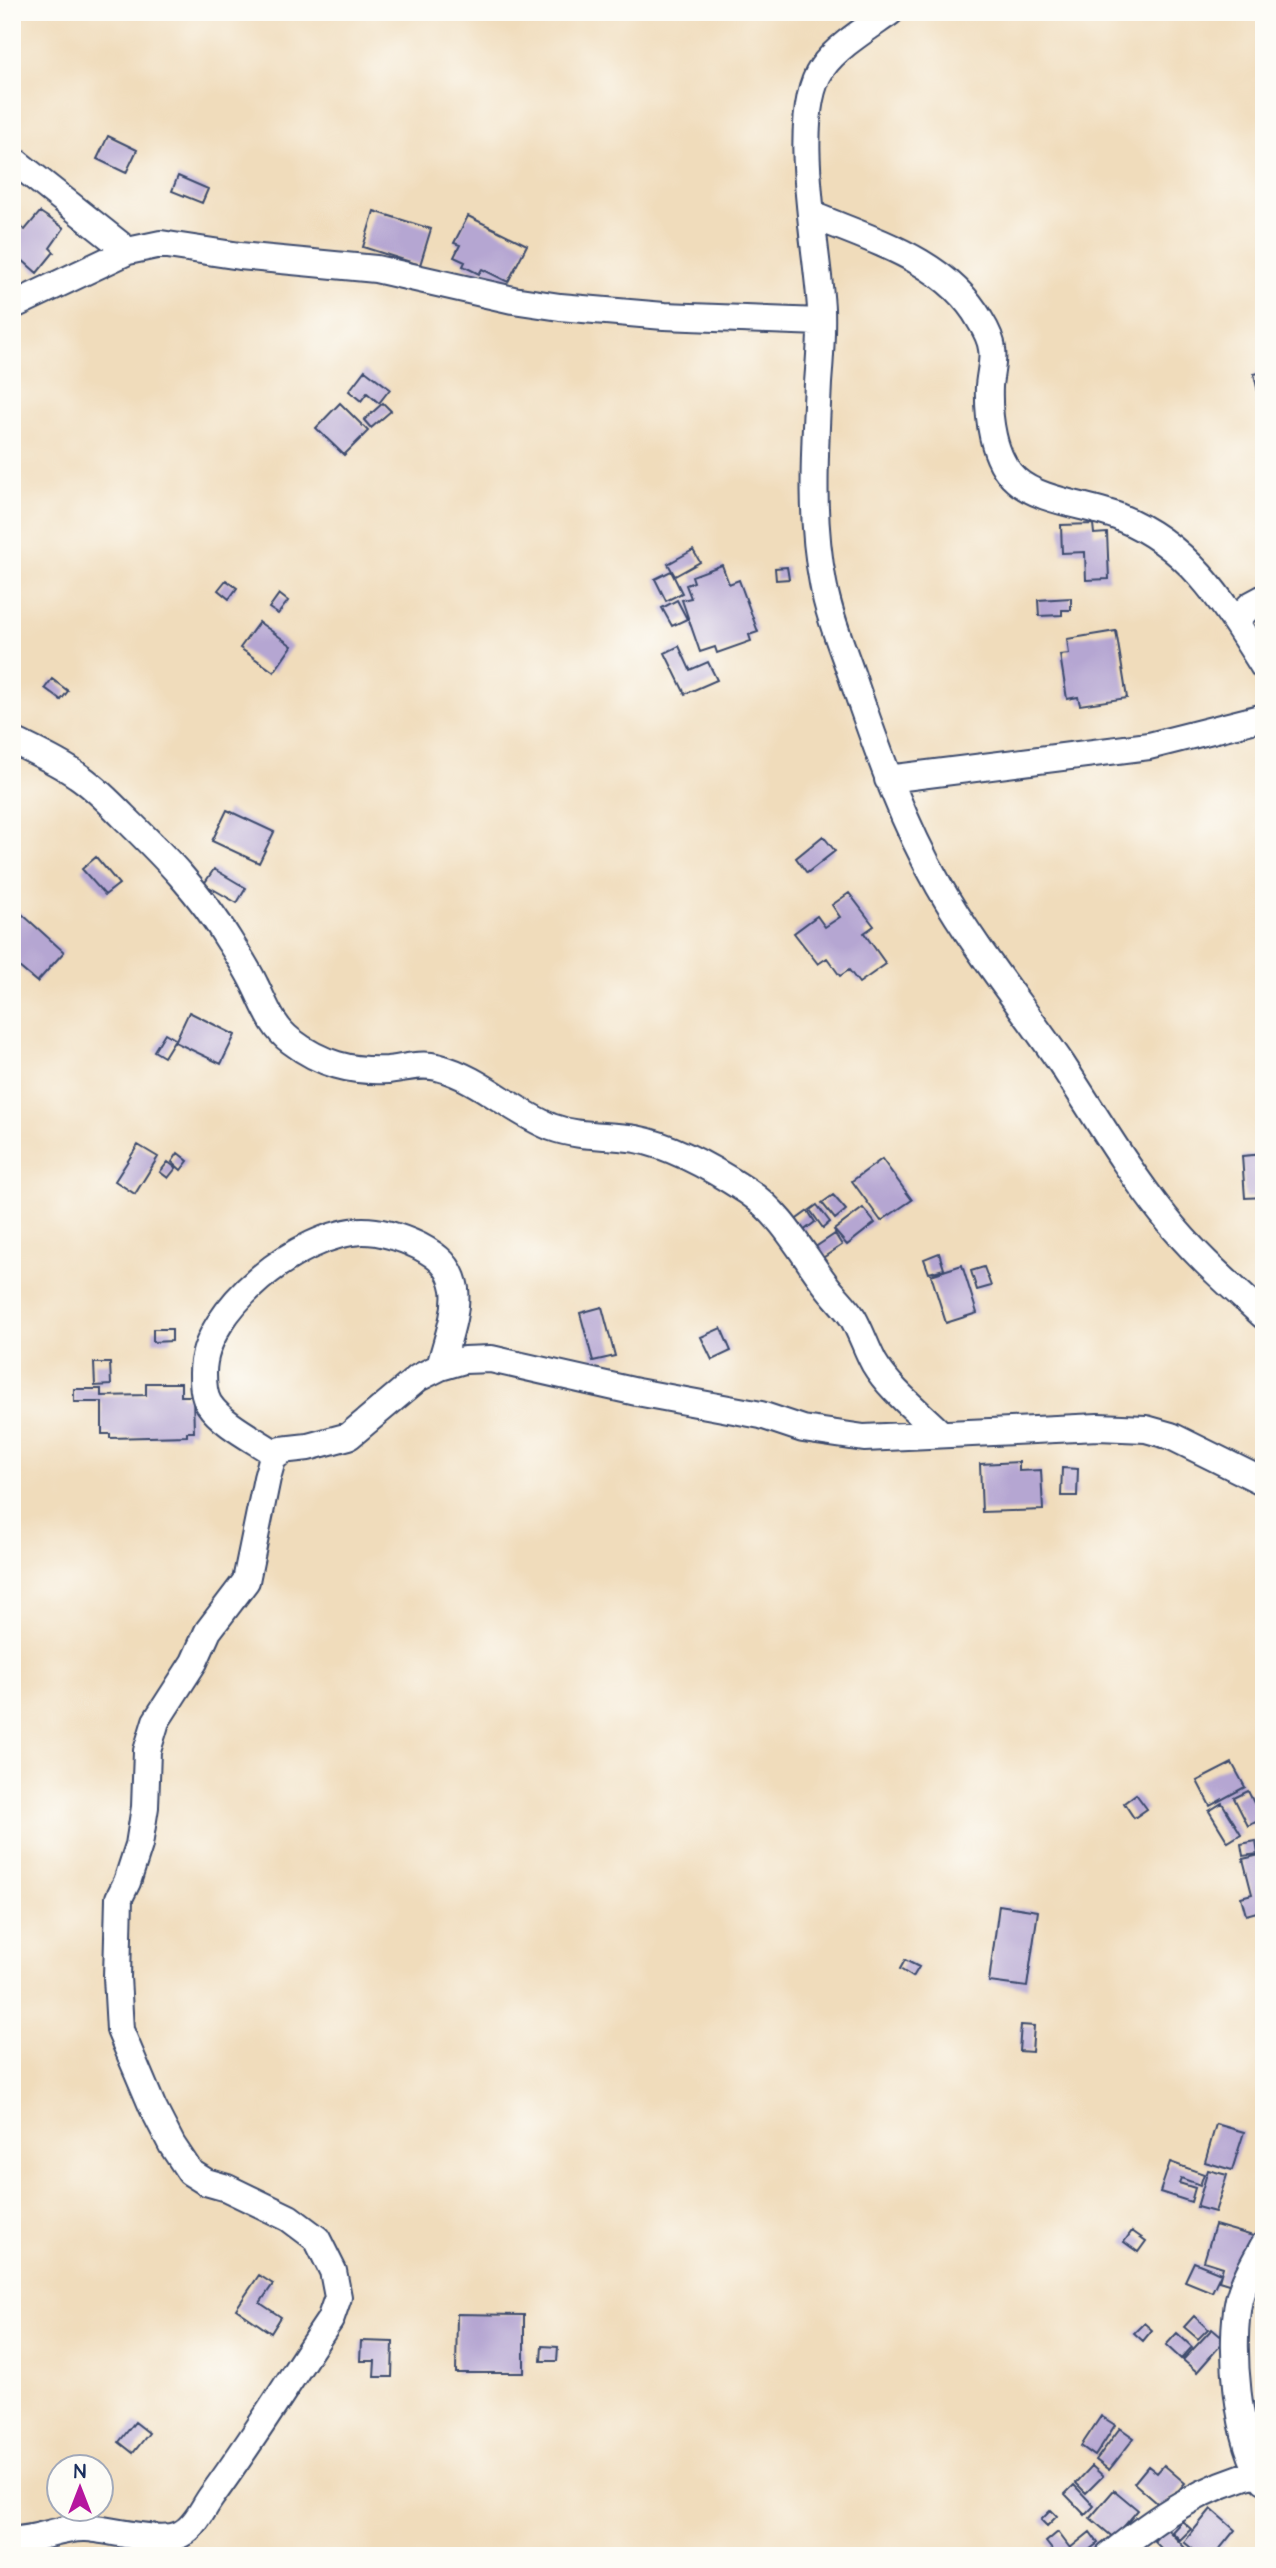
<svg xmlns="http://www.w3.org/2000/svg" width="1276" height="2568" font-family="'Architects Daughter',sans-serif">
<style>
.building{fill:#b5a6d2}
.lines{fill:none;stroke-linecap:round;stroke-linejoin:round}
.minor-casing{stroke:#3b496c;stroke-width:30}
.minor{stroke:#fff;stroke-width:26}
</style>
<rect width="100%" height="100%" fill="#fdfcf7"/>
<filter id="ink" filterUnits="userSpaceOnUse"><feTurbulence type="fractalNoise" baseFrequency=".0143" numOctaves="2"/><feDisplacementMap in="SourceGraphic" scale="14" xChannelSelector="R" yChannelSelector="G"/><feConvolveMatrix kernelMatrix="1 2 1 2 8 2 1 2 1" color-interpolation-filters="sRGB"/></filter>
<filter id="wash" filterUnits="userSpaceOnUse"><feTurbulence type="fractalNoise" baseFrequency=".00686" numOctaves="4" result="noise"/><feDisplacementMap in="SourceGraphic" scale="28" xChannelSelector="R" yChannelSelector="G"/><feGaussianBlur stdDeviation="1.57" result="paint"/><feColorMatrix in="noise" values="0 0 0 0 0 0 0 0 0 0 0 0 0 0 0 0 0 1.4 0 .05"/><feComposite in="paint" operator="in"/></filter>
<g filter="url(#wash)">
<rect width="100%" height="100%" fill="#f0dcbb"/>
<g id="blocks">
<path class="building" d="M 108,136 L 137,150 L 126,173 L 97,159 Z
M 178,176 L 208,189 L 202,203 L 172,191 Z
M 374,211 L 431,229 L 420,265 L 363,247 Z
M 40,212 L 64,228 L 50,248 L 54,252 L 37,273 L 12,251 L 12,232 L 18,225 L 25,230 Z
M 468,216 L 527,245 L 508,282 L 482,269 L 479,274 L 463,266 L 465,262 L 454,257 L 460,245 L 454,243 Z
M 365,370 L 390,389 L 379,403 L 367,393 L 361,401 L 349,391 Z
M 1264,372 L 1264,405 L 1261,405 L 1254,374 Z
M 340,403 L 368,431 L 344,455 L 316,428 Z
M 383,403 L 391,411 L 371,428 L 364,420 Z
M 1093,524 L 1094,534 L 1107,533 L 1109,579 L 1086,580 L 1085,552 L 1062,553 L 1061,525 Z
M 693,550 L 700,562 L 675,576 L 668,564 Z
M 722,565 L 729,584 L 739,580 L 758,632 L 749,635 L 751,641 L 717,653 L 715,647 L 700,652 L 682,600 L 691,598 L 686,585 L 694,582 L 692,576 Z
M 787,567 L 789,579 L 776,580 L 775,568 Z
M 671,571 L 682,593 L 666,601 L 655,579 Z
M 226,580 L 237,588 L 229,599 L 218,590 Z
M 279,594 L 288,601 L 278,614 L 269,608 Z
M 1071,598 L 1071,610 L 1062,610 L 1062,615 L 1039,616 L 1038,600 Z
M 677,600 L 687,619 L 672,626 L 662,608 Z
M 259,622 L 292,646 L 274,672 L 240,648 Z
M 1116,631 L 1127,698 L 1080,705 L 1078,697 L 1067,699 L 1060,655 L 1069,654 L 1067,639 Z
M 679,646 L 690,670 L 708,662 L 717,680 L 685,694 L 665,653 Z
M 52,679 L 68,691 L 61,700 L 45,688 Z
M 227,810 L 274,832 L 259,863 L 212,841 Z
M 823,836 L 835,851 L 807,873 L 796,858 Z
M 96,857 L 119,884 L 105,895 L 82,869 Z
M 214,869 L 246,888 L 237,903 L 204,884 Z
M 849,893 L 874,926 L 864,933 L 886,964 L 859,983 L 849,970 L 840,976 L 827,958 L 818,964 L 794,933 L 817,916 L 825,927 L 840,917 L 832,905 Z
M 12,905 L 64,952 L 37,982 L 12,961 Z
M 189,1012 L 235,1035 L 221,1064 L 175,1042 Z
M 165,1033 L 175,1039 L 164,1057 L 154,1051 Z
M 138,1145 L 158,1157 L 135,1194 L 115,1181 Z
M 178,1153 L 188,1161 L 181,1170 L 172,1162 Z
M 1264,1154 L 1264,1197 L 1245,1198 L 1242,1156 Z
M 882,1159 L 912,1200 L 881,1221 L 852,1181 Z
M 168,1162 L 176,1168 L 168,1178 L 160,1172 Z
M 833,1195 L 846,1210 L 835,1219 L 822,1203 Z
M 817,1205 L 830,1222 L 823,1228 L 810,1210 Z
M 863,1208 L 875,1223 L 847,1245 L 834,1230 Z
M 808,1211 L 815,1222 L 798,1235 L 790,1224 Z
M 835,1234 L 842,1245 L 818,1261 L 811,1250 Z
M 939,1253 L 944,1269 L 929,1273 L 924,1259 Z
M 962,1265 L 977,1313 L 946,1323 L 931,1275 Z
M 984,1267 L 991,1286 L 977,1290 L 971,1271 Z
M 602,1307 L 615,1356 L 593,1361 L 580,1313 Z
M 721,1328 L 731,1351 L 712,1360 L 701,1337 Z
M 153,1329 L 172,1329 L 172,1341 L 153,1342 Z
M 94,1363 L 110,1363 L 111,1385 L 95,1386 Z
M 146,1383 L 181,1383 L 181,1396 L 193,1396 L 194,1432 L 187,1432 L 187,1436 L 110,1438 L 110,1434 L 102,1434 L 102,1402 L 74,1402 L 74,1389 L 101,1389 L 101,1396 L 146,1395 Z
M 1019,1462 L 1019,1471 L 1041,1470 L 1043,1510 L 982,1512 L 980,1464 Z
M 1062,1468 L 1078,1469 L 1077,1496 L 1061,1496 Z
M 1232,1763 L 1245,1787 L 1210,1806 L 1197,1781 Z
M 1248,1791 L 1262,1819 L 1248,1826 L 1234,1798 Z
M 1136,1794 L 1147,1809 L 1134,1818 L 1124,1803 Z
M 1222,1803 L 1241,1834 L 1228,1842 L 1209,1811 Z
M 1256,1841 L 1258,1854 L 1243,1856 L 1241,1844 Z
M 1264,1854 L 1264,1910 L 1246,1915 L 1241,1897 L 1252,1894 L 1243,1859 Z
M 999,1905 L 1038,1911 L 1027,1987 L 989,1982 Z
M 905,1960 L 919,1967 L 913,1977 L 900,1969 Z
M 1021,2025 L 1034,2026 L 1032,2052 L 1019,2051 Z
M 1216,2124 L 1244,2132 L 1232,2170 L 1205,2162 Z
M 1170,2162 L 1204,2174 L 1200,2185 L 1181,2178 L 1179,2183 L 1195,2188 L 1191,2202 L 1160,2192 Z
M 1208,2170 L 1227,2175 L 1215,2212 L 1197,2207 Z
M 1215,2225 L 1253,2236 L 1238,2287 L 1219,2281 L 1223,2267 L 1204,2261 Z
M 1132,2231 L 1146,2241 L 1138,2252 L 1124,2242 Z
M 1194,2262 L 1221,2273 L 1212,2292 L 1185,2281 Z
M 259,2275 L 273,2284 L 260,2303 L 281,2317 L 271,2333 L 236,2309 Z
M 457,2314 L 524,2315 L 524,2373 L 456,2373 Z
M 1194,2316 L 1208,2329 L 1198,2339 L 1184,2327 Z
M 1144,2323 L 1152,2330 L 1143,2341 L 1134,2333 Z
M 1212,2329 L 1225,2340 L 1197,2372 L 1183,2360 Z
M 1177,2333 L 1192,2347 L 1181,2359 L 1166,2345 Z
M 361,2341 L 393,2342 L 392,2377 L 374,2377 L 375,2361 L 360,2361 Z
M 542,2346 L 558,2347 L 557,2361 L 541,2361 Z
M 1101,2416 L 1115,2425 L 1095,2456 L 1081,2446 Z
M 135,2422 L 149,2433 L 133,2453 L 119,2442 Z
M 1120,2428 L 1134,2438 L 1109,2470 L 1096,2460 Z
M 1164,2465 L 1185,2483 L 1163,2508 L 1134,2483 L 1148,2466 L 1157,2473 Z
M 1092,2466 L 1103,2476 L 1086,2493 L 1076,2483 Z
M 1074,2485 L 1094,2506 L 1085,2515 L 1065,2494 Z
M 1114,2490 L 1138,2510 L 1114,2538 L 1090,2518 Z
M 1211,2509 L 1235,2530 L 1214,2556 L 1201,2556 L 1184,2542 Z
M 1051,2510 L 1057,2516 L 1047,2526 L 1041,2520 Z
M 1182,2521 L 1191,2529 L 1180,2540 L 1172,2532 Z
M 1166,2528 L 1185,2548 L 1177,2556 L 1169,2556 L 1154,2541 Z
M 1058,2532 L 1070,2548 L 1090,2532 L 1098,2543 L 1081,2556 L 1057,2556 L 1046,2542 Z"/>
</g>
</g>
<g filter="url(#ink)">
<use href="#blocks" fill-opacity="0" stroke="#3b496c" stroke-width="2"/>
<g class="lines">
<g class="minor-casing">
<path id="minor" d="M 890,12 C 869,27 836,47 822,68 C 789,115 818,250 821,309 C 822,334 820,358 818,383 C 815,449 810,517 823,583 C 829,618 845,654 856,688 C 880,757 903,823 939,886 C 975,949 1020,1004 1061,1063 C 1095,1115 1126,1168 1165,1217 C 1194,1254 1229,1284 1264,1316
M 12,159 L 128,251
M 812,215 C 871,240 946,260 980,320 C 985,328 991,339 992,349 C 994,360 990,374 989,386 C 988,416 992,459 1016,480 C 1039,501 1089,505 1119,517 C 1191,546 1225,605 1264,667
M 12,306 L 128,251 L 161,244 L 240,256 L 376,269 L 513,300 L 560,307 L 664,316 L 821,322
M 1235,621 L 1251,605 L 1264,598
M 12,740 C 34,751 57,761 77,775 C 95,787 108,801 123,816 C 164,856 200,892 230,942 C 239,956 248,970 255,985 C 265,1005 272,1027 291,1041 C 321,1064 351,1072 388,1070 C 405,1068 421,1063 437,1067 C 480,1078 511,1111 551,1127 C 581,1138 606,1134 636,1139 C 674,1146 715,1170 747,1191 C 782,1214 801,1252 826,1285 C 834,1296 845,1306 853,1318 C 861,1332 866,1348 874,1363 C 890,1390 919,1412 941,1434
M 888,779 L 1149,746 L 1264,717
M 277,1455 C 257,1441 222,1424 209,1404 C 203,1395 203,1383 203,1373 C 203,1309 301,1232 363,1231 C 383,1231 402,1238 419,1246 C 438,1256 451,1266 455,1289 C 458,1313 446,1343 440,1367
M 1264,2245 C 1254,2263 1244,2280 1239,2299 C 1229,2344 1237,2443 1264,2480
M 12,2540 C 37,2541 60,2527 86,2528 C 109,2529 161,2545 181,2534 C 195,2527 202,2510 211,2497 C 253,2440 290,2379 330,2320 L 338,2297 L 333,2271 L 317,2239 L 289,2218 L 227,2188 L 206,2182 L 190,2172 L 172,2145 L 153,2108 L 120,2030 L 117,1977 L 119,1898 L 127,1882 L 139,1845 L 145,1807 L 147,1751 L 156,1721 L 194,1662 L 208,1631 L 246,1581 L 267,1478 L 272,1460 L 281,1450 L 308,1447 L 349,1436 L 418,1378 L 440,1367 L 464,1360 L 491,1359 L 637,1392 L 761,1415 L 803,1429 L 864,1438 L 1098,1427 L 1146,1429 L 1171,1436 L 1264,1482
M 1109,2556 C 1157,2517 1203,2486 1264,2471"/>
</g>
<use href="#minor" class="minor"/>
</g>
</g>
<rect width="1276" height="2568" fill="none" stroke="#fdfcf7" stroke-width="42"/>
<g transform="translate(80 2488)"><circle r="33" fill="#fdfcf7" stroke="#a3aaba" stroke-width="2"/>
<path d="M0-5L12 26L0 18L-12 26Z" fill="#b5179e"/>
<text y="-10" font-size="19" font-weight="bold" text-anchor="middle" fill="#1b2f5e">N</text>
</g>
</svg>
